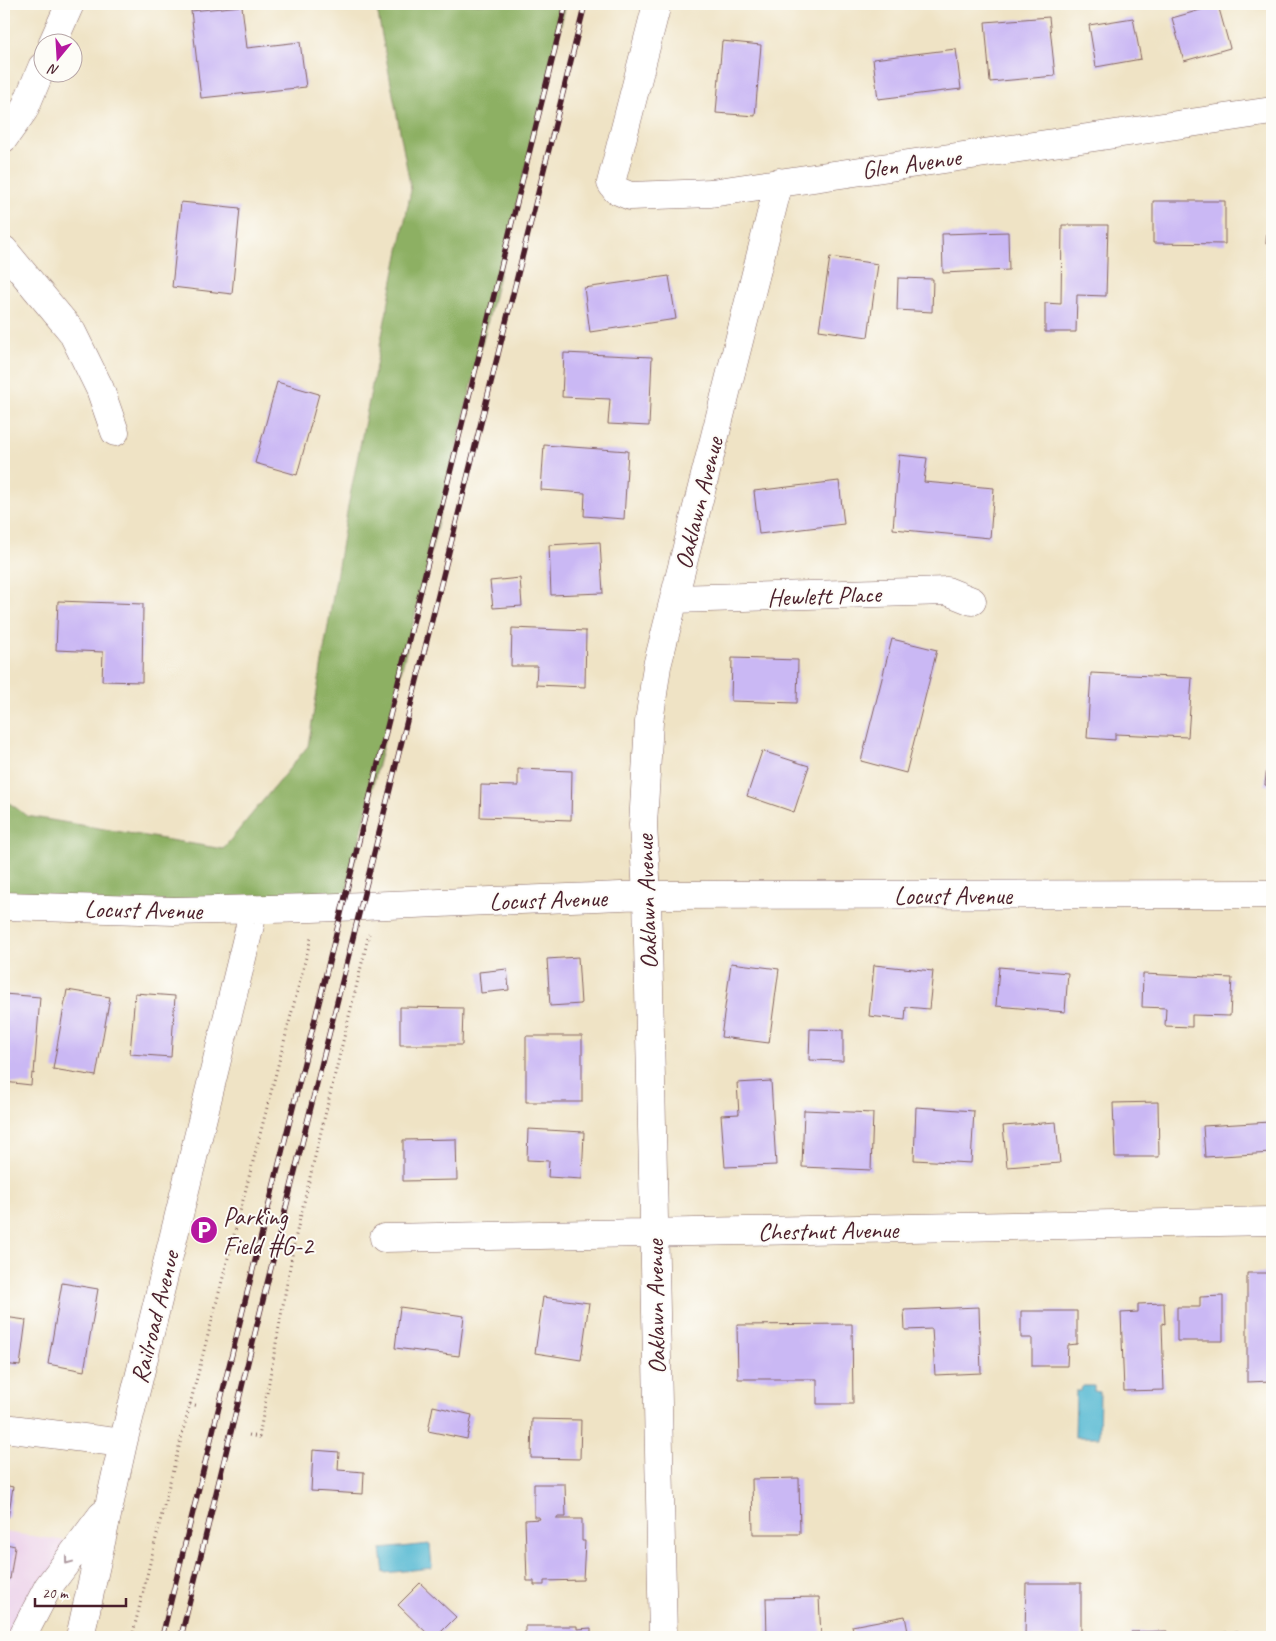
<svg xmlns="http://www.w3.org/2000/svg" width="1276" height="1641" font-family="Caveat,sans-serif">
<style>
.built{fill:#ecd1ea}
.forest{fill:#8db063;stroke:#6c6847}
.water{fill:#53b8d2;stroke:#4e6c7e}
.building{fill:#cab8f4}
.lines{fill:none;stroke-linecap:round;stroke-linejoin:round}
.minor-casing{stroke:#846461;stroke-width:29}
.path{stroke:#846461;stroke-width:3;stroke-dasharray:1 4;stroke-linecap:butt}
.minor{stroke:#fff;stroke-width:28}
.rail-casing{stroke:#4a1f2b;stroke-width:5.5}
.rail{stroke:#fdfcf7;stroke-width:4;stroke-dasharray:11;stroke-linecap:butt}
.oneway{stroke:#ae9aa0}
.labels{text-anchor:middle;stroke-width:4;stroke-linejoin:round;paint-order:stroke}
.street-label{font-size:25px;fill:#4a1f2b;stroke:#fdfcf7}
.poi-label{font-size:25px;fill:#4a1f2b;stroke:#fdfcf7;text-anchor:start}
</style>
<rect width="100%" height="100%" fill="#fdfcf7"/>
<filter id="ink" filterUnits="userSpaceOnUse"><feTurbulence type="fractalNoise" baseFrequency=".02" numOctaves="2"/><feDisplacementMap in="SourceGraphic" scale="10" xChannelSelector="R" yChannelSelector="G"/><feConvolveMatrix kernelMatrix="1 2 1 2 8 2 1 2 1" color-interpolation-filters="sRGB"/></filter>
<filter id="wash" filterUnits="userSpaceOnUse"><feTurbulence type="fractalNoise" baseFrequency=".0096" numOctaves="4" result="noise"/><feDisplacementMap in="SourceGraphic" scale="20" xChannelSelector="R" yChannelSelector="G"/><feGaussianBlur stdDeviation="1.12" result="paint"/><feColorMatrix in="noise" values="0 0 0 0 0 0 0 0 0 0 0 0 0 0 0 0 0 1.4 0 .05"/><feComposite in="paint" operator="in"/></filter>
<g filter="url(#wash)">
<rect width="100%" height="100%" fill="#efe3c5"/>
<path class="built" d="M 4,1532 L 81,1543 L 22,1637 L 4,1637 Z"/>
<path class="forest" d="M 376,4 L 566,4 L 343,907 L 4,906 L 4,799 L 27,816 L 223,849 L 308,746 L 348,506 L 411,190 Z"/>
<path class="water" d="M 1082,1386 L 1094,1386 L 1094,1391 L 1100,1392 L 1099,1437 L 1075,1437 L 1076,1391 L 1081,1391 Z
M 430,1544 L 432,1568 L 384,1573 L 381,1549 Z"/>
<g id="blocks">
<path class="building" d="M 1218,5 L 1230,48 L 1184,61 L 1172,18 Z
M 242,6 L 247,48 L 300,42 L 306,87 L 201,98 L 191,11 Z
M 1049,17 L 1055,76 L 990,82 L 985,22 Z
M 1133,18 L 1141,59 L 1096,67 L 1089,25 Z
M 722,41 L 761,45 L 755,116 L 716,113 Z
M 956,49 L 961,89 L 878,99 L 873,59 Z
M 1269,199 L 1272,199 L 1272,245 L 1266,244 Z
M 1153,201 L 1225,201 L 1225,244 L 1153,243 Z
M 181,202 L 240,208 L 232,294 L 172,287 Z
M 1062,225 L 1108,225 L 1106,296 L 1077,295 L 1076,332 L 1045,332 L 1045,303 L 1061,304 Z
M 1008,232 L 1009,270 L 943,273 L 942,234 Z
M 830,257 L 878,264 L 868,337 L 819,330 Z
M 669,276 L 676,319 L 590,332 L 584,288 Z
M 898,278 L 933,279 L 932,312 L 897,310 Z
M 564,353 L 652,357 L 649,426 L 608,424 L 610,399 L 562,397 Z
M 277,382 L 319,394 L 297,475 L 255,463 Z
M 544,445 L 628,451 L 624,519 L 584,516 L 585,493 L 541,490 Z
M 899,455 L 927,458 L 924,482 L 994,488 L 990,538 L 893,529 Z
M 839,481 L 844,524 L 759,534 L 754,491 Z
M 600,542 L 603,593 L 551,595 L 549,545 Z
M 520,578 L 522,606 L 493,608 L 490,581 Z
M 58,601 L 143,604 L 142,682 L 102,681 L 103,652 L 56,650 Z
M 512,628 L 586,631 L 585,687 L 536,685 L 537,666 L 511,666 Z
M 892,639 L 937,650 L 906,773 L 861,761 Z
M 732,658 L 798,660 L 797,703 L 731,701 Z
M 1091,673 L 1192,678 L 1188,737 L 1115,734 L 1115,740 L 1087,738 Z
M 1271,728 L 1272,729 L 1272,786 L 1265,785 Z
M 762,751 L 809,766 L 794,812 L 747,796 Z
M 518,769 L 572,771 L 571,820 L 480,817 L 481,785 L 518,786 Z
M 578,957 L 581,1004 L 550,1006 L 547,959 Z
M 731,963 L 779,969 L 769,1043 L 721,1037 Z
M 874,965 L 933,971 L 929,1009 L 906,1007 L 905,1020 L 869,1016 Z
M 999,967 L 1068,973 L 1065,1012 L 996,1006 Z
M 507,969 L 509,990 L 481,993 L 479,972 Z
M 1143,974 L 1232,978 L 1230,1016 L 1192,1015 L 1192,1027 L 1165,1026 L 1166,1008 L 1142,1007 Z
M 67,990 L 110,997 L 96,1076 L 53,1069 Z
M 135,993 L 175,996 L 171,1057 L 130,1054 Z
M 4,994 L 40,997 L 34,1074 L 32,1073 L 31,1085 L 4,1082 Z
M 400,1007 L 463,1008 L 462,1045 L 400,1045 Z
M 810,1029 L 843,1030 L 843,1061 L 809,1060 Z
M 526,1036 L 582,1036 L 582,1102 L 526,1102 Z
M 771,1081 L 776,1165 L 725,1167 L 721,1115 L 739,1114 L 737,1083 Z
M 1158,1102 L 1159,1157 L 1115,1157 L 1113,1103 Z
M 916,1107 L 974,1111 L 971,1163 L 914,1160 Z
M 804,1110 L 873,1113 L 871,1170 L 802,1167 Z
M 1056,1122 L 1060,1163 L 1007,1167 L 1003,1126 Z
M 1270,1122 L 1272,1153 L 1205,1157 L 1203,1126 Z
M 528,1129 L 584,1132 L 582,1179 L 548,1177 L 549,1161 L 527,1160 Z
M 456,1139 L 457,1180 L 403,1181 L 403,1140 Z
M 1247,1273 L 1272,1273 L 1272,1381 L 1247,1382 Z
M 62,1283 L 98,1289 L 84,1371 L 48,1364 Z
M 1223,1296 L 1223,1341 L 1177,1341 L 1177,1307 L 1200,1307 L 1200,1297 Z
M 543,1297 L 589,1303 L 581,1360 L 535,1353 Z
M 1164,1303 L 1165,1324 L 1162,1323 L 1164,1390 L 1124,1391 L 1121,1313 L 1138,1312 L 1138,1304 Z
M 400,1307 L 464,1316 L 459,1356 L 395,1348 Z
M 979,1307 L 981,1373 L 935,1375 L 932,1329 L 905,1330 L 904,1310 Z
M 1021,1311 L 1077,1311 L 1077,1344 L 1068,1345 L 1067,1366 L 1032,1366 L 1032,1338 L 1021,1338 Z
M 4,1317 L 26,1320 L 20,1366 L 4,1364 Z
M 852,1324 L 853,1404 L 817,1404 L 817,1379 L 738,1379 L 737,1325 Z
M 433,1406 L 472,1415 L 467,1439 L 428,1431 Z
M 532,1419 L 581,1420 L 580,1459 L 531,1458 Z
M 313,1450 L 339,1452 L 338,1470 L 364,1472 L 363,1494 L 311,1491 Z
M 799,1478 L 800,1534 L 753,1534 L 752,1479 Z
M 534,1484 L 565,1484 L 566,1517 L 557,1517 L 557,1519 L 582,1519 L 582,1541 L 585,1541 L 583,1580 L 544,1581 L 544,1585 L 534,1585 L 534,1581 L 527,1581 L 525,1520 L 540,1519 L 539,1517 L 534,1517 Z
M 4,1485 L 13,1487 L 8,1518 L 4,1517 Z
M 4,1538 L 7,1539 L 6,1544 L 15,1546 L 10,1579 L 4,1578 Z
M 420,1583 L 456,1617 L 436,1637 L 431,1637 L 398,1605 Z
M 1026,1583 L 1081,1583 L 1081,1637 L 1025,1637 Z
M 819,1597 L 821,1637 L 767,1637 L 766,1598 Z
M 905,1616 L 909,1637 L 854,1637 L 852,1626 Z
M 525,1626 L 577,1626 L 577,1629 L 591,1628 L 591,1637 L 525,1637 Z
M 1167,1631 L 1167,1637 L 1131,1637 L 1131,1632 Z
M 1238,1631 L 1238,1637 L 1198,1637 L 1197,1635 Z"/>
</g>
</g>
<g filter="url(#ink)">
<use href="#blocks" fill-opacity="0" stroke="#846461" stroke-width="1"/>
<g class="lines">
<g class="minor-casing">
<path id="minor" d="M 657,4 L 611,183 L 616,190 L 630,196 L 711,193 L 1272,111
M 53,42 L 70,4
M 4,138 L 24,110 L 42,67
M 4,250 L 72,332 L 100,389 L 115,432
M 674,599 L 947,591 L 972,601
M 4,906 L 174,911 L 312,908 L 647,895 L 1272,894
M 384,1238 L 1272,1221
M 4,1428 L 123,1443
M 22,1637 L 48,1587 L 102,1515
M 80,1637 L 123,1443 L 254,909
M 663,1637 L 647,895 L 643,825 L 649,722 L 657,666 L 779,182"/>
</g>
<path class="path" d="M 190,1404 L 199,1406
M 249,1435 L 259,1437 L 295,1239 L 369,934
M 133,1633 L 142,1635
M 132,1637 L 167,1493 L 311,938"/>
<use href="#minor" class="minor"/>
<g class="rail-casing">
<path id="rail" d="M 162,1637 L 566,4
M 181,1637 L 265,1292 L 585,4"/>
</g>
<use href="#rail" class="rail"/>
</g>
<defs><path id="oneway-chevron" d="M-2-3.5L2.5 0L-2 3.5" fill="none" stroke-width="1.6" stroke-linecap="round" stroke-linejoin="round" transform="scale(1.25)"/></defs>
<use class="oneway" href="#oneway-chevron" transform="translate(68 1561) rotate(127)"/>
</g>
<defs>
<g id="parking-disc" transform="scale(1.4375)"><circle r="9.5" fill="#b5179e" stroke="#fdfcf7"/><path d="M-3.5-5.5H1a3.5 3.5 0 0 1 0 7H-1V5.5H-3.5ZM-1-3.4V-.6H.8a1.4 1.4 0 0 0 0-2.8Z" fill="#fff"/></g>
</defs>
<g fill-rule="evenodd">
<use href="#parking-disc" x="204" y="1230"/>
</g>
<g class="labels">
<g class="street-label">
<text transform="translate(911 163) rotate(-8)" y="9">Glen Avenue</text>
<text transform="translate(698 503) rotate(-76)" y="9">Oaklawn Avenue</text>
<text transform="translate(824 595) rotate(-2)" y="9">Hewlett Place</text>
<text x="953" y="904">Locust Avenue</text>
<text transform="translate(548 899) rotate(-2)" y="9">Locust Avenue</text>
<text transform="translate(646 902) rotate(-92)" y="9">Oaklawn Avenue</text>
<text transform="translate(143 909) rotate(1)" y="9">Locust Avenue</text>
<text transform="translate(828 1230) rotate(-1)" y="9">Chestnut Avenue</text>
<text transform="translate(655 1307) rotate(-91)" y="9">Oaklawn Avenue</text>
<text transform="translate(154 1317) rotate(-76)" y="9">Railroad Avenue</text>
</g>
<g class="poi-label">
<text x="223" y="1225">Parking<tspan x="223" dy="29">Field #G-2</tspan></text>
</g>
</g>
<rect width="1276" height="1641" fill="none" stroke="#fdfcf7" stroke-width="20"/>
<g transform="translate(58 58) rotate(198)"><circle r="24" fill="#fdfcf7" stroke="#b5a4a5"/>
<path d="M0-4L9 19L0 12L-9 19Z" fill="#b5179e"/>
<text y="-8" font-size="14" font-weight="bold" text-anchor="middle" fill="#4a1f2b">N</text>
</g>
<path d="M35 1598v8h91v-8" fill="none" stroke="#4a1f2b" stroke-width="2.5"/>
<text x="42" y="1598" font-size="15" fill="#4a1f2b" stroke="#fdfcf7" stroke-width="4" paint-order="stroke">20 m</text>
</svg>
